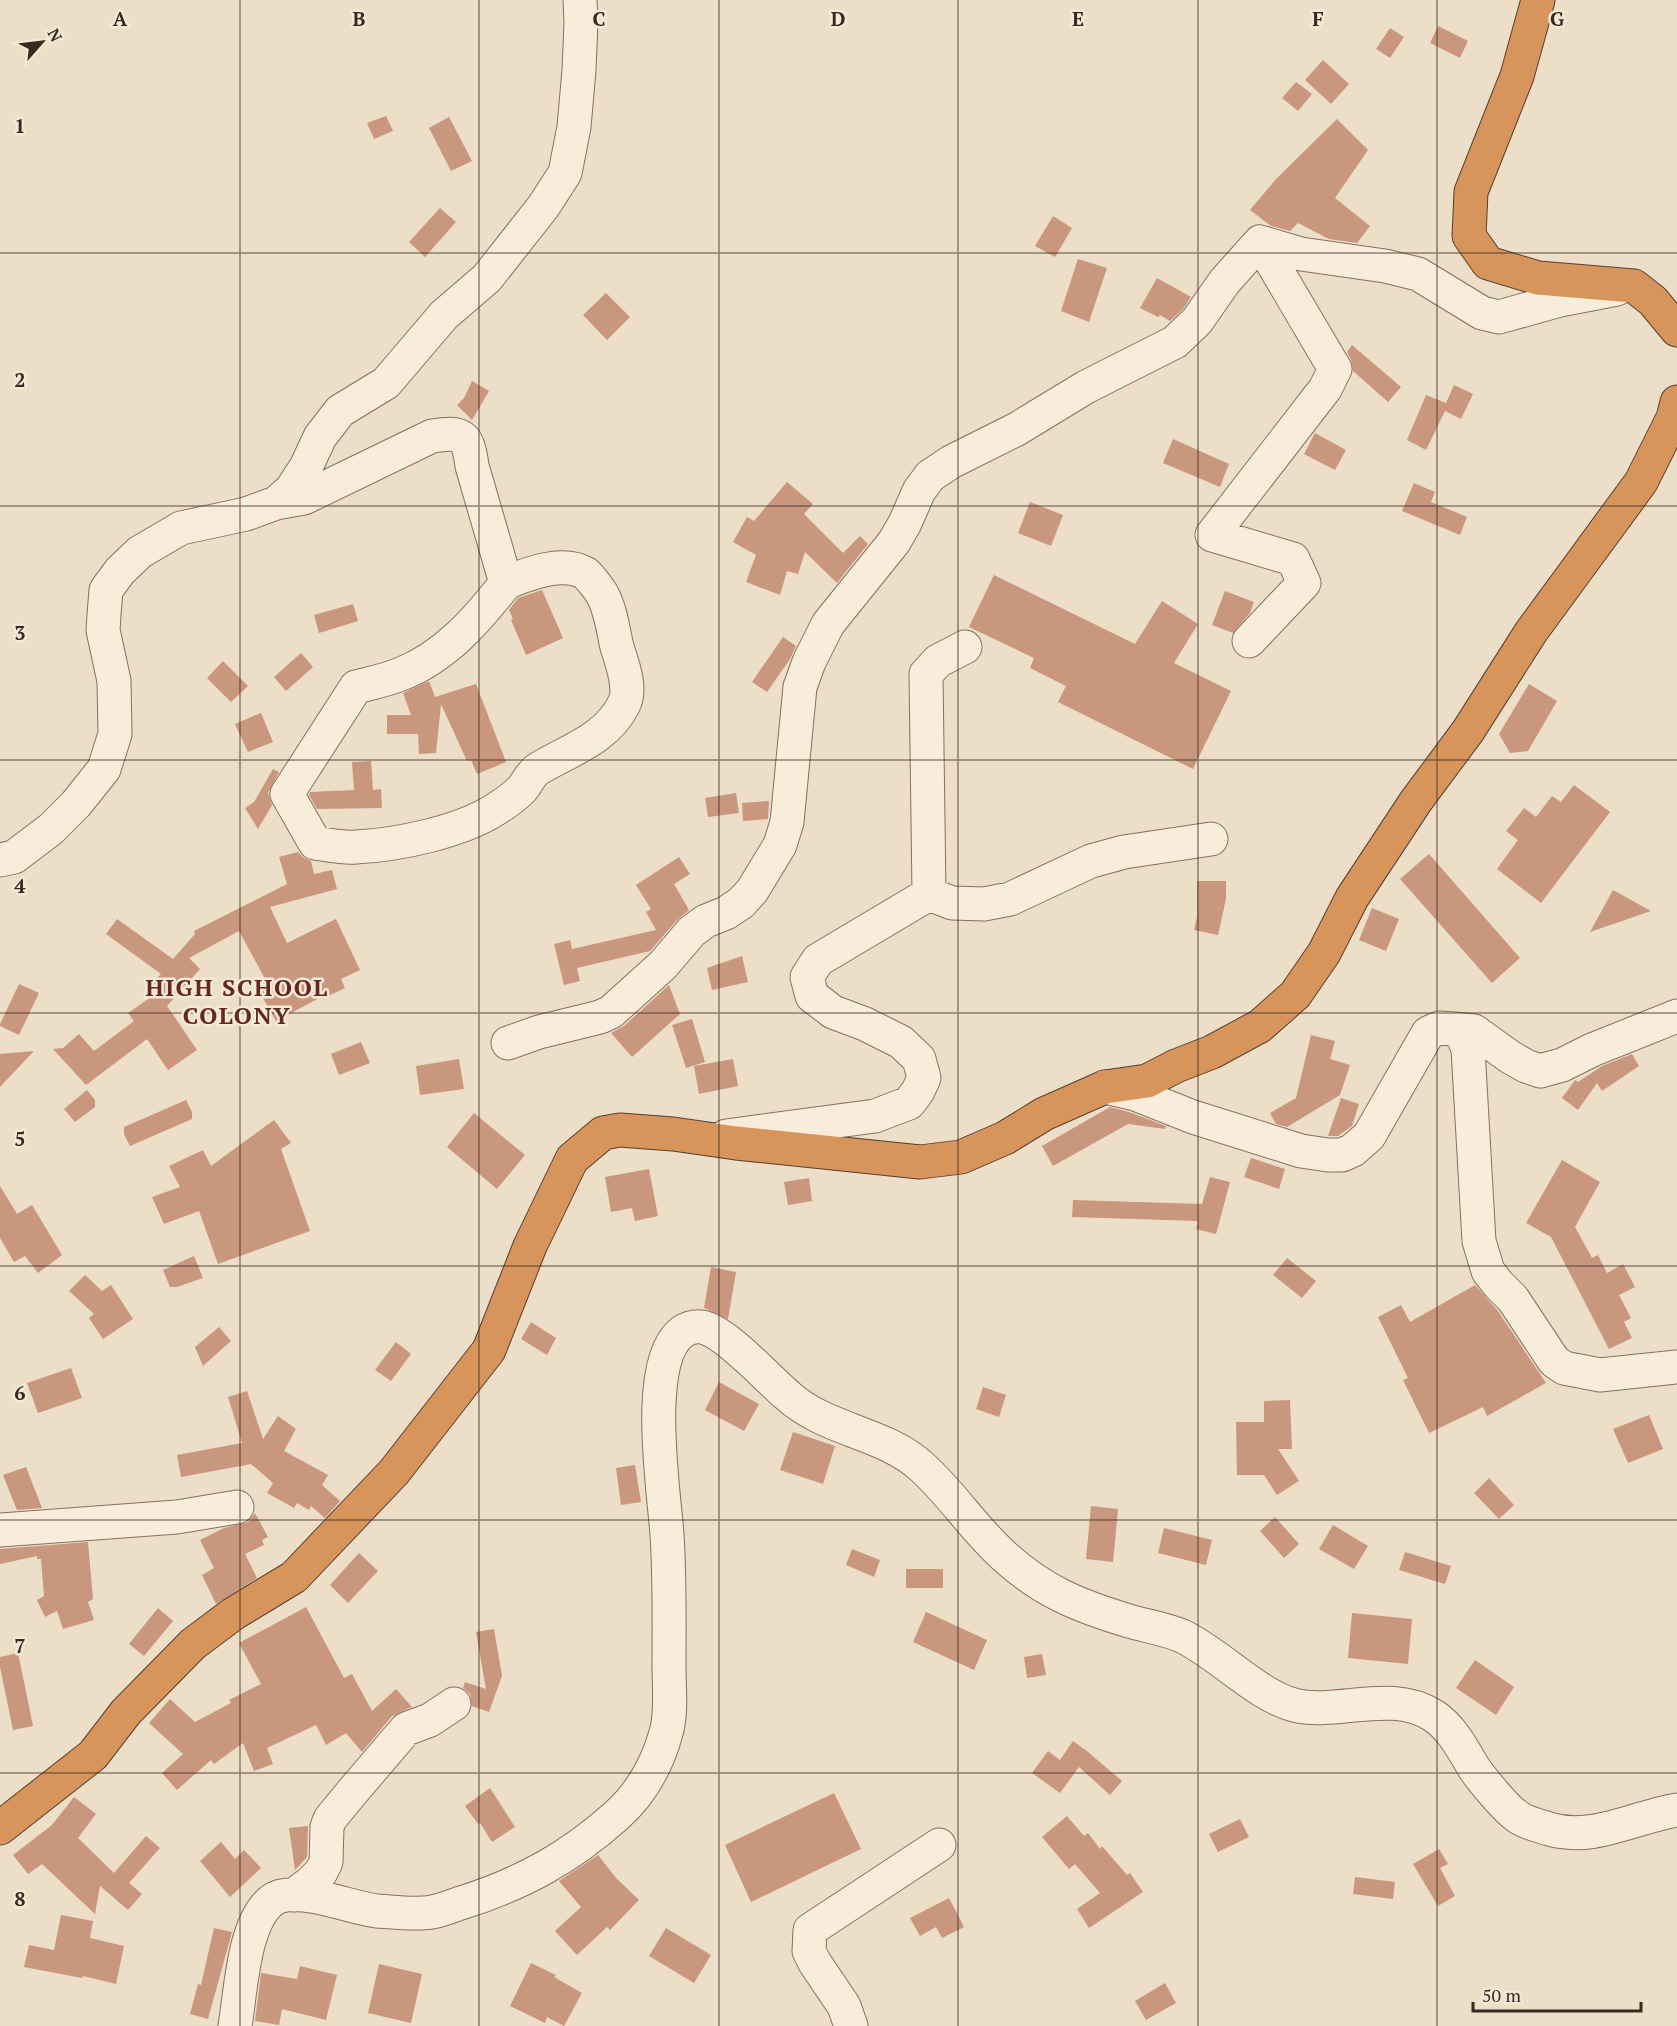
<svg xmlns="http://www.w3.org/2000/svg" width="1677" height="2026" font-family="'PT Serif',serif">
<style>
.building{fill:#c9967e}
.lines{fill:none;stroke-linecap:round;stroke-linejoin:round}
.minor-casing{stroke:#886f5d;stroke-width:35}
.highway-casing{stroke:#563e31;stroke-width:35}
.minor{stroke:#f8ecda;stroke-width:33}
.highway{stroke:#d8955b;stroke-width:33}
.grid{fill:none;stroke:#382920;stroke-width:1.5;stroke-opacity:0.55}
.labels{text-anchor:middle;stroke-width:5;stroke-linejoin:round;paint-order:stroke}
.district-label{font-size:24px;font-weight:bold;letter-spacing:1.5px;fill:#632821;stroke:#f4e9d6}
.grid-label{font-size:20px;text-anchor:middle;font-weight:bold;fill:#382920;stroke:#f4e9d6;stroke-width:5;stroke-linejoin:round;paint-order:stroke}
</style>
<rect width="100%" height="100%" fill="#eddec7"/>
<path class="building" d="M 1438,26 L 1468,41 L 1460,58 L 1430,43 Z
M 1390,28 L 1404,37 L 1390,58 L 1376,49 Z
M 1323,60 L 1349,84 L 1331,104 L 1305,80 Z
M 1296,82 L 1312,94 L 1298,111 L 1282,98 Z
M 386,116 L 393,131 L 374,139 L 367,123 Z
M 449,117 L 472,161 L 451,171 L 429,128 Z
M 1337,119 L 1368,150 L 1335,198 L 1370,226 L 1357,243 L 1329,239 L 1298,223 L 1290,231 L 1271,226 L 1250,210 L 1276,179 Z
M 440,208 L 456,222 L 425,257 L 409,242 Z
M 1053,216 L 1072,228 L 1055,257 L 1035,246 Z
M 1078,259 L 1107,268 L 1089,322 L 1061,311 Z
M 1157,278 L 1191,297 L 1183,309 L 1170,321 L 1160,315 L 1158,317 L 1140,308 Z
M 606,293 L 630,317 L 607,340 L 583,315 Z
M 1352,345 L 1401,387 L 1388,402 L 1353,371 L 1351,360 L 1347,352 Z
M 472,381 L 489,391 L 472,420 L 457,405 L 464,398 Z
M 1454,385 L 1473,394 L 1461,419 L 1445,411 L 1426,450 L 1407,440 L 1426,395 L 1446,403 Z
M 1315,433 L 1346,450 L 1335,470 L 1304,454 Z
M 1173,439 L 1229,464 L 1220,487 L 1163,463 Z
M 787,482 L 813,504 L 804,514 L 843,553 L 860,536 L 868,544 L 837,583 L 805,552 L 798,574 L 787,571 L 780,595 L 746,582 L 756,555 L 733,542 L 747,517 L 754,521 Z
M 1414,483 L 1435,492 L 1431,502 L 1467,517 L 1460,535 L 1402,511 Z
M 1030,502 L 1063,515 L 1051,546 L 1018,533 Z
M 994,575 L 1135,644 L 1162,601 L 1198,624 L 1174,663 L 1231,691 L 1193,769 L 1058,702 L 1066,686 L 1030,668 L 1034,658 L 969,627 Z
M 542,590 L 563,638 L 526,655 L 511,620 L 513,619 L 509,610 L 518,598 Z
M 1225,591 L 1254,602 L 1250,613 L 1233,633 L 1212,625 Z
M 353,604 L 358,621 L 319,633 L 314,615 Z
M 783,637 L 796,646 L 790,659 L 767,692 L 752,682 Z
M 301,653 L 313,667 L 286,691 L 274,677 Z
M 223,661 L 248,686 L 231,702 L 207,678 Z
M 429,681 L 435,697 L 476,684 L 506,762 L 477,774 L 471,760 L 467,761 L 441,704 L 436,753 L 419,754 L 418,734 L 387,734 L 387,715 L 411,715 L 403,693 Z
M 1529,684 L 1557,701 L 1528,751 L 1510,753 L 1499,734 Z
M 261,713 L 273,742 L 248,752 L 235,724 Z
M 371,761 L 373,790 L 381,789 L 382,808 L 317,809 L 309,795 L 310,792 L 354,790 L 352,762 Z
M 273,769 L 279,772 L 268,793 L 272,805 L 258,829 L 245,808 L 254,802 Z
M 1574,785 L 1610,812 L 1541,903 L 1497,869 L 1518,840 L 1506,831 L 1524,808 L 1536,817 L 1552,796 L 1561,802 Z
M 736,793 L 739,813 L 708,817 L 705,798 Z
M 769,801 L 768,819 L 743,821 L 742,803 Z
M 298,852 L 304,858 L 311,861 L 314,874 L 332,870 L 337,889 L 270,907 L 287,943 L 336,919 L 360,970 L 341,979 L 345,988 L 322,999 L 321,997 L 276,1021 L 259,991 L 269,986 L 239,931 L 189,958 L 200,969 L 167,1006 L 197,1050 L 168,1070 L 147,1039 L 86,1085 L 53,1049 L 63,1048 L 79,1034 L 94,1051 L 134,1021 L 128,1013 L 157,993 L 149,986 L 161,974 L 106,934 L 117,919 L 173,959 L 195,934 L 194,931 L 287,884 L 279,857 Z
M 1429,854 L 1520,958 L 1492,983 L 1400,879 Z
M 679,857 L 690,874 L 674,884 L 689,910 L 678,919 L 650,951 L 577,968 L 580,981 L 564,985 L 554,944 L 570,940 L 572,949 L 656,930 L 646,912 L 651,909 L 636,885 Z
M 1197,881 L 1226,881 L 1226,899 L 1218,935 L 1194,930 L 1197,917 Z
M 1613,890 L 1651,911 L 1590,932 Z
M 1372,908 L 1399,919 L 1386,951 L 1359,940 Z
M 742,956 L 748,982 L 712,990 L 707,968 Z
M 19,984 L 39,993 L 19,1035 L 0,1026 L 0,1024 Z
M 669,985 L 680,1014 L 632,1057 L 611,1033 L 624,1026 Z
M 692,1019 L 705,1062 L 686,1068 L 672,1025 Z
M 1311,1035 L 1335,1041 L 1330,1059 L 1350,1065 L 1340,1095 L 1287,1127 L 1276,1124 L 1270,1113 L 1296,1098 Z
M 361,1042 L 370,1063 L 339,1075 L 331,1054 Z
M 34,1051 L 0,1087 L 0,1054 Z
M 1632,1054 L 1639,1066 L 1602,1091 L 1597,1083 L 1578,1110 L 1562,1098 L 1575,1080 L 1578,1082 L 1602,1066 Z
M 459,1059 L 464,1089 L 420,1095 L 416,1066 Z
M 733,1059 L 738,1086 L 699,1094 L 694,1066 Z
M 87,1090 L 95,1100 L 95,1107 L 75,1122 L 64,1109 Z
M 1341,1098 L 1359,1104 L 1352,1126 L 1338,1136 L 1328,1136 Z
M 186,1100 L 192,1112 L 192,1119 L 130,1146 L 124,1134 L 124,1127 Z
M 1110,1107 L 1129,1112 L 1166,1126 L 1165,1129 L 1128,1124 L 1053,1166 L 1042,1146 Z
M 474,1113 L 525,1155 L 497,1189 L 447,1147 Z
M 274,1120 L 291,1143 L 281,1149 L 310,1231 L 218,1264 L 199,1211 L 164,1224 L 152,1197 L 180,1187 L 169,1166 L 203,1150 L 211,1166 Z
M 1251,1158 L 1285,1169 L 1279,1189 L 1244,1177 Z
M 1562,1160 L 1600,1182 L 1575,1227 L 1592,1258 L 1598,1255 L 1607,1273 L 1623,1264 L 1635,1287 L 1619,1295 L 1631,1318 L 1624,1322 L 1632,1338 L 1609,1349 L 1551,1237 L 1526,1223 Z
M 649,1169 L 658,1216 L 635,1221 L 632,1208 L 611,1212 L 605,1177 Z
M 1210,1177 L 1230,1182 L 1216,1234 L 1196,1229 L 1198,1221 L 1072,1217 L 1073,1200 L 1202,1204 Z
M 809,1178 L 812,1201 L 788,1205 L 784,1182 Z
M 0,1186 L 17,1214 L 32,1205 L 62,1255 L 38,1273 L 25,1256 L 14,1262 L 0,1238 Z
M 194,1256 L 203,1278 L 177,1287 L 170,1287 L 163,1270 Z
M 1287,1258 L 1316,1281 L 1302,1298 L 1273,1275 Z
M 711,1267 L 736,1272 L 728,1319 L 704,1308 Z
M 85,1275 L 102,1291 L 111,1285 L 133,1319 L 103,1339 L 89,1318 L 94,1314 L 69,1291 Z
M 1475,1285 L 1498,1311 L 1546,1383 L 1487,1416 L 1483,1407 L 1429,1433 L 1403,1380 L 1408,1378 L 1378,1317 L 1401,1305 L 1410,1322 Z
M 531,1322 L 556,1338 L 547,1355 L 521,1339 Z
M 219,1327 L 231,1341 L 203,1366 L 195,1347 Z
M 396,1342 L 411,1354 L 391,1381 L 375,1370 Z
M 71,1368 L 82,1398 L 38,1413 L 27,1383 Z
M 719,1382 L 759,1404 L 744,1431 L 705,1410 Z
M 983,1387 L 1006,1395 L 999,1417 L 976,1409 Z
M 247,1391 L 263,1439 L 278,1416 L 296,1429 L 284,1451 L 328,1475 L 322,1485 L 340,1501 L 325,1518 L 311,1506 L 309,1510 L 297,1503 L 294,1508 L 267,1493 L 273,1483 L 251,1464 L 181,1477 L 177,1455 L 242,1443 L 228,1397 Z
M 1290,1400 L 1292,1449 L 1278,1449 L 1299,1481 L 1277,1495 L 1264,1475 L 1237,1475 L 1236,1422 L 1264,1422 L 1264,1401 Z
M 1649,1415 L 1663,1449 L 1628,1463 L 1613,1429 Z
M 793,1432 L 835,1446 L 823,1484 L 780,1470 Z
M 635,1465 L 641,1502 L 621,1505 L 616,1468 Z
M 26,1467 L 42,1508 L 17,1510 L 3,1475 Z
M 1489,1478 L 1514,1505 L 1499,1519 L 1474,1493 Z
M 1091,1506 L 1118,1509 L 1113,1562 L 1086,1559 Z
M 255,1513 L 268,1537 L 262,1540 L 264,1545 L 245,1554 L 257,1578 L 216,1604 L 202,1575 L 214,1568 L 200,1540 L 224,1528 L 248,1522 Z
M 1275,1517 L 1299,1544 L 1284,1558 L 1260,1531 Z
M 1333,1525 L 1368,1546 L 1354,1569 L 1319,1549 Z
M 1164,1528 L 1212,1540 L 1206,1565 L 1158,1553 Z
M 88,1542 L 93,1599 L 88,1602 L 94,1620 L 63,1629 L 57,1611 L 45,1617 L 37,1600 L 44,1596 L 41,1559 L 37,1559 L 37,1556 L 0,1564 L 0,1549 Z
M 852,1549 L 880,1560 L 874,1577 L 846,1565 Z
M 1405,1552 L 1451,1566 L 1445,1584 L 1399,1570 Z
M 359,1553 L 378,1571 L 348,1603 L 330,1585 Z
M 906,1569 L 943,1569 L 943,1588 L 906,1588 Z
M 306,1607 L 344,1678 L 352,1674 L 372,1711 L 396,1689 L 412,1707 L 392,1716 L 362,1752 L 346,1733 L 326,1745 L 316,1725 L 267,1748 L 273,1764 L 254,1771 L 243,1743 L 214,1764 L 211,1760 L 177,1790 L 162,1773 L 183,1754 L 149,1723 L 170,1699 L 195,1722 L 231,1703 L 229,1700 L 261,1684 L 239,1643 Z
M 158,1608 L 173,1621 L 144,1656 L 129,1644 Z
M 926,1612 L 987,1640 L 974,1670 L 913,1642 Z
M 1352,1613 L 1412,1619 L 1408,1664 L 1348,1658 Z
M 494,1629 L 502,1676 L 489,1712 L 472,1706 L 470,1694 L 463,1688 L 465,1682 L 486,1689 L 476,1632 Z
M 18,1653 L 33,1726 L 13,1730 L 0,1667 L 0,1657 Z
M 1042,1654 L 1046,1675 L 1027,1678 L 1024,1657 Z
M 1475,1660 L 1514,1687 L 1496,1715 L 1456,1688 Z
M 1073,1741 L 1088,1752 L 1122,1781 L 1110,1795 L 1079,1767 L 1060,1793 L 1032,1773 L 1048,1751 L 1060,1760 Z
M 490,1788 L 515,1827 L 492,1842 L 480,1823 L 478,1824 L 465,1806 Z
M 834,1793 L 861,1849 L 751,1902 L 725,1845 Z
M 74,1797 L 96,1814 L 78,1838 L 114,1873 L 146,1836 L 160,1848 L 129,1883 L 142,1894 L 128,1910 L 100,1886 L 95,1914 L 42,1864 L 28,1874 L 13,1855 L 52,1825 Z
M 1067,1816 L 1084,1836 L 1088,1833 L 1100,1849 L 1102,1846 L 1127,1875 L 1130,1873 L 1143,1892 L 1089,1928 L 1077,1909 L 1100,1893 L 1075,1864 L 1069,1869 L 1042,1837 Z
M 1240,1819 L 1249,1837 L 1218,1852 L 1209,1834 Z
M 308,1826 L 307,1857 L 295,1870 L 289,1828 Z
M 221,1842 L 235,1859 L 244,1850 L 261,1868 L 230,1897 L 200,1861 Z
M 1439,1849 L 1448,1864 L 1440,1868 L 1455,1896 L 1438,1906 L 1413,1864 Z
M 598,1855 L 616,1878 L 639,1900 L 610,1930 L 607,1927 L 577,1955 L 555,1931 L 581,1907 L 559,1881 Z
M 1355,1877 L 1395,1882 L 1393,1899 L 1353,1894 Z
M 949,1898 L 964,1927 L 942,1938 L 936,1927 L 920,1936 L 910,1918 Z
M 61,1915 L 93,1921 L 90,1938 L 124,1946 L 116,1984 L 83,1976 L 82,1978 L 24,1967 L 29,1945 L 54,1950 Z
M 214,1928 L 232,1932 L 208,2019 L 190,2014 L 198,1984 L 201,1985 Z
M 666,1928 L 711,1955 L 694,1983 L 649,1956 Z
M 531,1963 L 556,1975 L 554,1977 L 582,1993 L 564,2026 L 547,2017 L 545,2023 L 510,2006 Z
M 379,1964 L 422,1974 L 411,2023 L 368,2013 Z
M 300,1966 L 337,1975 L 326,2020 L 282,2009 L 279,2025 L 255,2021 L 261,1973 L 297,1979 Z
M 1165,1983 L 1176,2003 L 1146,2020 L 1135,2001 Z"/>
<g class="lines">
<g class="minor-casing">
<path id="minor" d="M 276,503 L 304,498 L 432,436 C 463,431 468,435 472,466 L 506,583 C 478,619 445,657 401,674 C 387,680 371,683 356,687 L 287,794 L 315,843 C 328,845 343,848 356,847 C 397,845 461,832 496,809 C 504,804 514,797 521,790 C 527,784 530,774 538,769 C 569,750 606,740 624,704 C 632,688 622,663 617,647 C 613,630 611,610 602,594 C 599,589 590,577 585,573 C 562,560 527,574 506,583
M 1249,641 L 1304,583 L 1293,559 L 1212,535 L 1325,389 L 1335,369 L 1260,242
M 0,860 L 14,857 L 51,829 L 76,804 L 104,769 L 115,734 L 114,681 L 103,630 L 104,615 L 106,590 L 120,571 L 140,552 L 181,528 L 246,514 L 276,503 L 291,490 L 306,467 L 320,437 L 340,411 L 386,383 L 444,315 L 487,278 L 543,207 L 565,173 L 574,127 L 579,70 L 581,23 L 580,0
M 929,894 L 926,674 L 938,661 L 965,647
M 1454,1029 L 1474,1031 L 1510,1057 L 1526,1066 L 1540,1071 L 1562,1065 L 1592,1050 L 1677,1016
M 508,1043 L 539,1032 L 600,1017 L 611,1012 L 663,965 L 692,931 L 706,921 L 726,913 L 741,903 L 752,891 L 780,845 L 787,822 L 800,687 L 809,662 L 828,624 L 894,542 L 905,523 L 919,491 L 930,476 L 951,462 L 1017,429 L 1086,387 L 1175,342 L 1197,321 L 1225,281 L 1260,242 L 1301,254 L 1385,266 L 1418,274 L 1482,313 L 1499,317 L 1560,300 L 1617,289
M 1105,1087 L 1135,1094 L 1193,1117 L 1301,1151 L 1328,1155 L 1342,1155 L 1353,1150 L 1369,1136 L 1428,1033 L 1439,1028 L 1454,1029 L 1463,1037 L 1468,1049 L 1479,1241 L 1488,1271 L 1498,1284 L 1513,1299 L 1554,1361 L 1564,1368 L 1600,1375 L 1677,1367
M 726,1136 L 875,1116 L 909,1103 L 918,1091 L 924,1078 L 919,1059 L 901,1042 L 865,1024 L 833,1012 L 812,996 L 807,977 L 818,960 L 929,894 L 952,903 L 984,904 L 1010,899 L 1091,861 L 1124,852 L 1211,839
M 0,1530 L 177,1517 L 237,1507
M 294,1895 L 310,1883 L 321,1872 L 326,1862 L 327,1827 L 330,1819 L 353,1791 L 406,1729 L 430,1720 L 454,1704
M 235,2026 C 241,1991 243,1925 271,1901 C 293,1883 350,1908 377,1911 C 394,1912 416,1915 432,1912 C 443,1910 454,1905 464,1902 C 523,1883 569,1858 616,1816 C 641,1794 657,1765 666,1733 C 672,1713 669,1688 669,1667 C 669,1623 670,1579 667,1535 C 664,1490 643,1362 682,1332 C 688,1328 694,1326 702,1327 C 725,1331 768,1379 787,1395 C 826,1431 884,1432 922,1467 C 952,1494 974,1529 1004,1556 C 1042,1591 1079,1606 1129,1621 C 1146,1626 1165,1629 1182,1636 C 1218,1653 1258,1696 1294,1705 C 1338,1716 1391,1688 1434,1716 C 1453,1729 1463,1750 1474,1768 C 1482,1780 1506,1809 1518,1817 C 1526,1823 1540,1826 1549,1829 C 1594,1842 1634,1817 1677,1810
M 851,2026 L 844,2006 L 815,1963 L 809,1951 L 810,1930 L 939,1845"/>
</g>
<g class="highway-casing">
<path id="highway" d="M 1538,0 L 1517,76 L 1471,192 L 1469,236 L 1488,263 L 1538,278 L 1634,286 L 1653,301 L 1677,330
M 0,1828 L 93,1755 L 126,1712 L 193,1644 L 233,1614 L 294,1577 L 394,1472 L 489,1350 L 530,1246 L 572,1159 L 603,1133 L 620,1130 L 673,1134 L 736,1143 L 920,1162 L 961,1157 L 1005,1138 L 1044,1114 L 1105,1087 L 1147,1081 L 1176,1066 L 1212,1052 L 1260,1026 L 1295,995 L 1324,953 L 1352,898 L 1416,801 L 1468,731 L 1531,632 L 1641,482 L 1673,418 L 1677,402"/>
</g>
<use href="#minor" class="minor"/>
<use href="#highway" class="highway"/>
</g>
<path class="grid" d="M 240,0 L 240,2026M 479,0 L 479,2026M 719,0 L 719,2026M 958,0 L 958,2026M 1198,0 L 1198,2026M 1437,0 L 1437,2026M 0,253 L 1677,253M 0,506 L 1677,506M 0,760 L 1677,760M 0,1013 L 1677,1013M 0,1266 L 1677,1266M 0,1520 L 1677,1520M 0,1773 L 1677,1773"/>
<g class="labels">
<g class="district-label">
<text x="237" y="996">HIGH SCHOOL<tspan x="237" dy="28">COLONY</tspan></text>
</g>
</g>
<g class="grid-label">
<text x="120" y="26">A</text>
<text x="359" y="26">B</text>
<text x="599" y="26">C</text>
<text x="838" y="26">D</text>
<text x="1078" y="26">E</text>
<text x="1318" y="26">F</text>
<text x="1557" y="26">G</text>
<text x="20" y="133">1</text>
<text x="20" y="387">2</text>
<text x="20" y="640">3</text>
<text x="20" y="893">4</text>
<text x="20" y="1146">5</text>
<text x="20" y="1400">6</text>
<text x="20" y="1653">7</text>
<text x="20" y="1906">8</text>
</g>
<g transform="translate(42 42) rotate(62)" stroke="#f4e9d6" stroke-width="4.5" paint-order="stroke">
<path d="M0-4.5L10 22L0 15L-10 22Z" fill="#382920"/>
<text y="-9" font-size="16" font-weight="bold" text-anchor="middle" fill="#382920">N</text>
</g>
<path d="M1473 2002v9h168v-9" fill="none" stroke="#382920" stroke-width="3"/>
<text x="1482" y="2002" font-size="18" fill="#382920" stroke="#f4e9d6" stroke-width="4.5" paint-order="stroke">50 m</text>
</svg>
